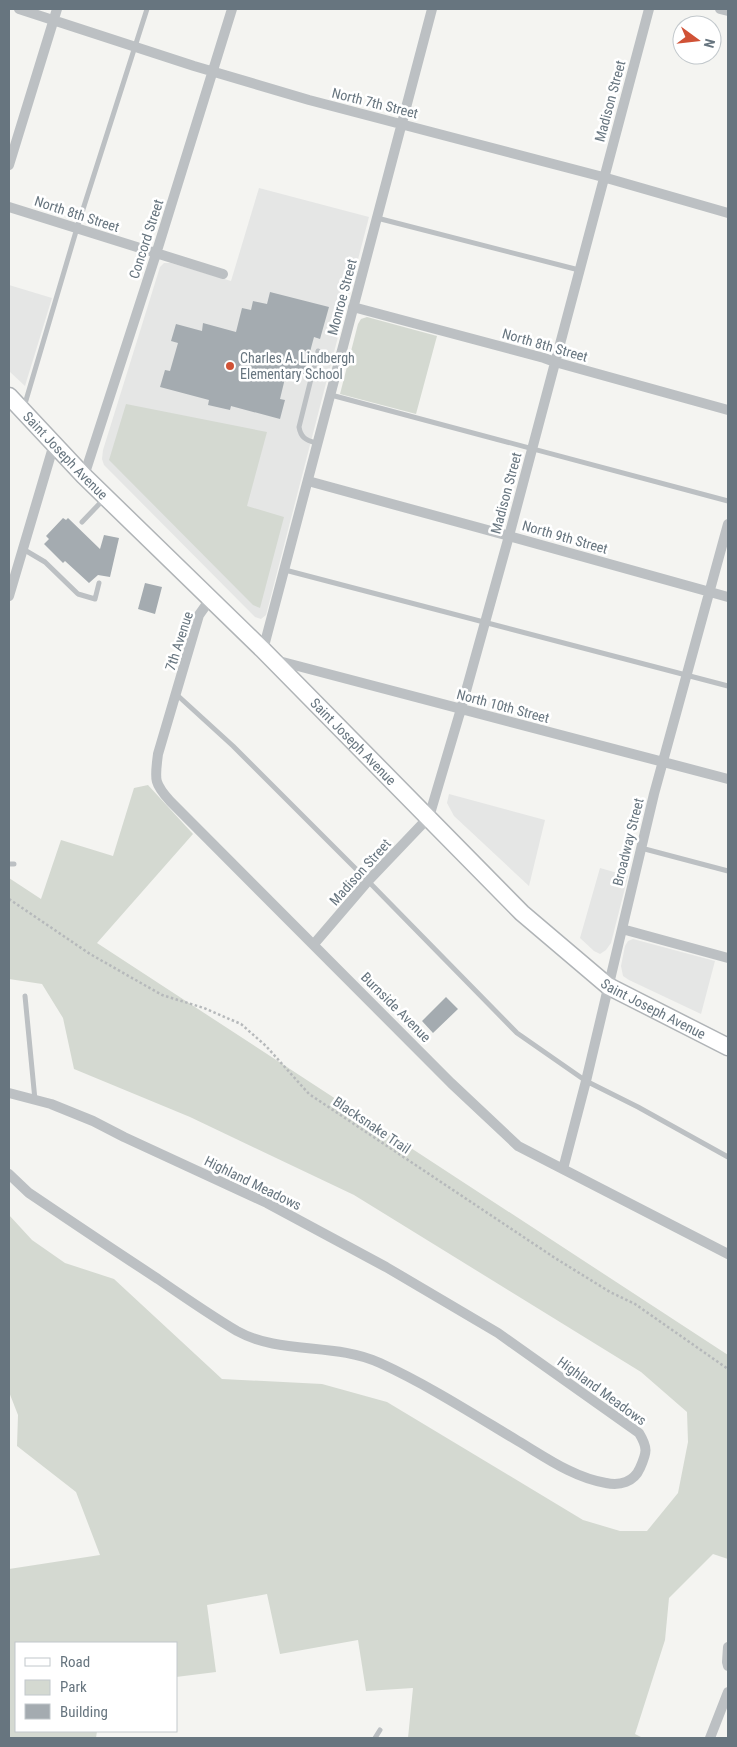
<svg xmlns="http://www.w3.org/2000/svg" width="737" height="1747" font-family="'Roboto Condensed',sans-serif">
<style>
.built{fill:#e5e6e5}
.green{fill:#d4d9d1}
.building{fill:#a4abb0}
.lines{fill:none;stroke-linecap:round;stroke-linejoin:round}
.primary-casing{stroke:#b0b4b7;stroke-width:19}
.path{stroke:#b6b9bb;stroke-width:2.5;stroke-dasharray:2.5 2.5;stroke-linecap:butt}
.lane{stroke:#bcc0c3;stroke-width:5}
.street{stroke:#bcc0c3;stroke-width:10}
.primary{stroke:#fff;stroke-width:16}
.poi-dot{fill:#d05236;stroke:#fff;stroke-width:2}
.labels{text-anchor:middle;stroke-width:5;stroke-linejoin:round;paint-order:stroke}
.street-label{font-size:14px;fill:#67757f;stroke:#fff}
.poi-label{font-size:14px;fill:#67757f;stroke:#fff;text-anchor:start}
</style>
<rect width="100%" height="100%" fill="#f4f4f1"/>
<path class="built" d="M 259,188 L 369,217 L 266,615 L 261,619 L 255,617 L 104,465 L 102,459 L 103,450 L 160,267 L 164,263 L 171,263 L 231,281 Z
M 9,285 L 52,298 L 25,386 L 9,371 Z
M 449,794 L 545,820 L 529,886 L 454,816 L 447,803 Z
M 600,868 L 628,876 L 611,943 L 606,950 L 600,954 L 594,951 L 580,938 Z
M 633,939 L 715,961 L 701,1014 L 629,980 L 623,976 L 621,966 L 625,946 L 628,941 Z"/>
<path class="green" d="M 367,317 L 437,336 L 416,414 L 340,394 L 358,324 L 361,319 Z
M 126,404 L 267,432 L 247,506 L 284,517 L 260,608 L 253,605 L 109,460 Z
M 148,785 L 193,834 L 97,943 L 728,1355 L 728,1559 L 713,1554 L 669,1598 L 665,1640 L 635,1734 L 643,1738 L 408,1738 L 413,1688 L 366,1691 L 358,1640 L 280,1654 L 267,1594 L 207,1605 L 216,1672 L 176,1677 L 176,1643 L 16,1643 L 16,1731 L 97,1731 L 96,1738 L 9,1738 L 9,1569 L 100,1555 L 76,1492 L 17,1446 L 18,1415 L 9,1392 L 9,1215 L 32,1240 L 65,1263 L 114,1279 L 222,1379 L 322,1384 L 387,1402 L 583,1520 L 620,1531 L 647,1531 L 678,1493 L 688,1442 L 687,1412 L 641,1372 L 354,1195 L 190,1117 L 74,1069 L 63,1018 L 42,984 L 9,979 L 9,878 L 41,899 L 61,840 L 113,856 L 134,788 Z"/>
<path class="building" d="M 270,292 L 329,307 L 320,339 L 314,337 L 304,374 L 287,370 L 280,399 L 285,400 L 280,419 L 231,406 L 230,410 L 208,405 L 209,400 L 160,387 L 165,370 L 170,371 L 178,343 L 171,341 L 176,324 L 202,331 L 203,323 L 236,332 L 242,308 L 251,310 L 253,301 L 267,304 Z
M 63,518 L 66,520 L 68,518 L 100,549 L 104,535 L 119,538 L 110,577 L 98,575 L 89,583 L 65,561 L 63,563 L 44,544 L 49,539 L 46,536 Z
M 145,583 L 162,587 L 155,614 L 138,609 Z
M 446,997 L 458,1009 L 433,1033 L 422,1021 Z"/>
<g class="lines">
<g class="primary-casing">
<g id="primary">
<path id="s1" d="M 9,396 L 84,476 L 263,650 L 522,913 L 608,986 L 728,1047"/>
</g>
</g>
<path class="path" d="M 9,899 L 90,954 L 162,995 L 204,1008 L 241,1024 L 266,1046 L 309,1094 L 555,1258 L 610,1292 L 635,1304 L 728,1369"/>
<path class="lane" d="M 377,218 L 579,270
M 331,395 L 728,501
M 24,407 L 77,228 L 147,9
M 318,444 C 307,440 301,439 299,427 L 318,351
M 82,522 L 104,499
M 23,549 L 45,562 L 78,594 L 95,599 L 99,583
M 285,570 L 728,686
M 176,694 L 233,746 L 368,881 L 517,1033 L 586,1081 L 638,1107 L 728,1157
M 641,848 L 728,871
M 9,864 L 14,864
M 25,996 L 35,1100
M 375,1738 L 380,1730"/>
<path class="street" d="M 19,9 L 194,66 L 309,100 L 603,177 L 728,213
M 720,9 L 728,11
M 9,165 L 57,9
M 9,207 L 223,274
M 353,307 L 544,358 L 555,362 L 728,410
M 84,476 L 156,254 L 232,9
M 308,481 L 509,536 L 728,597
M 9,596 L 54,444
M 211,598 L 199,615 L 158,754 C 155,779 153,782 170,801 L 451,1083 L 518,1146 L 728,1254
M 263,650 L 432,9
M 275,660 L 728,779
M 622,929 L 728,958
M 314,944 L 368,881 L 429,817 L 461,709 L 509,536 L 649,9
M 9,1093 L 51,1104 L 93,1121 L 124,1137 L 267,1203 L 386,1267 L 498,1333 L 639,1433 C 648,1448 647,1452 640,1468 C 634,1482 620,1486 606,1483 C 574,1478 545,1457 518,1441 C 473,1414 428,1385 380,1363 C 335,1342 280,1355 237,1331 C 210,1315 184,1297 158,1279 C 115,1251 72,1222 29,1193 L 9,1174
M 563,1169 L 586,1081 L 654,794 L 728,524
M 728,1647 L 727,1662 L 728,1666
M 710,1738 L 728,1692"/>
<use href="#primary" class="primary"/>
</g>
<circle class="poi-dot" cx="230" cy="366" r="5"/>
<g class="labels">
<g class="street-label">
<text transform="translate(610 101) rotate(-75)" y="5">Madison Street</text>
<text transform="translate(375 103) rotate(14)" y="5">North 7th Street</text>
<text transform="translate(77 214) rotate(18)" y="5">North 8th Street</text>
<text transform="translate(146 239) rotate(-72)" y="5">Concord Street</text>
<text transform="translate(342 297) rotate(-75)" y="5">Monroe Street</text>
<text transform="translate(545 345) rotate(16)" y="5">North 8th Street</text>
<text dy="5" stroke="none"><textPath href="#s1" startOffset="82">Saint Joseph Avenue</textPath></text>
<text transform="translate(506 493) rotate(-75)" y="5">Madison Street</text>
<text transform="translate(565 537) rotate(16)" y="5">North 9th Street</text>
<text transform="translate(179 641) rotate(-72)" y="5">7th Avenue</text>
<text transform="translate(503 706) rotate(15)" y="5">North 10th Street</text>
<text dy="5" stroke="none"><textPath href="#s1" startOffset="488">Saint Joseph Avenue</textPath></text>
<text transform="translate(628 842) rotate(-76)" y="5">Broadway Street</text>
<text transform="translate(360 872) rotate(-48)" y="5">Madison Street</text>
<text transform="translate(396 1007) rotate(45)" y="5">Burnside Avenue</text>
<text dy="5" stroke="none"><textPath href="#s1" startOffset="892">Saint Joseph Avenue</textPath></text>
<text transform="translate(372 1125) rotate(34)" y="5">Blacksnake Trail</text>
<text transform="translate(253 1183) rotate(26)" y="5">Highland Meadows</text>
<text transform="translate(602 1391) rotate(36)" y="5">Highland Meadows</text>
</g>
<g class="poi-label">
<text x="240" y="363">Charles A. Lindbergh<tspan x="240" dy="16">Elementary School</tspan></text>
</g>
</g>
<rect width="737" height="1747" fill="none" stroke="#67757f" stroke-width="20"/>
<rect x="15" y="1642" width="162" height="90" fill="#ffffff" stroke="#c2c8cc"/>
<rect x="25" y="1658" width="25" height="8" fill="#ffffff" stroke="#c2c8cc"/>
<text x="60" y="1667" font-size="15" fill="#67757f">Road</text>
<rect x="25" y="1680" width="25" height="15" fill="#d4d9d1" stroke="#c2c8cc"/>
<text x="60" y="1692" font-size="15" fill="#67757f">Park</text>
<rect x="25" y="1704" width="25" height="15" fill="#a4abb0" stroke="#c2c8cc"/>
<text x="60" y="1717" font-size="15" fill="#67757f">Building</text>
<g transform="translate(697 40) rotate(105)"><circle r="24" fill="#ffffff" stroke="#c2c8cc"/>
<path d="M0-4L9 19L0 12L-9 19Z" fill="#d05236"/>
<text y="-8" font-size="14" font-weight="bold" text-anchor="middle" fill="#67757f">N</text>
</g>
</svg>
